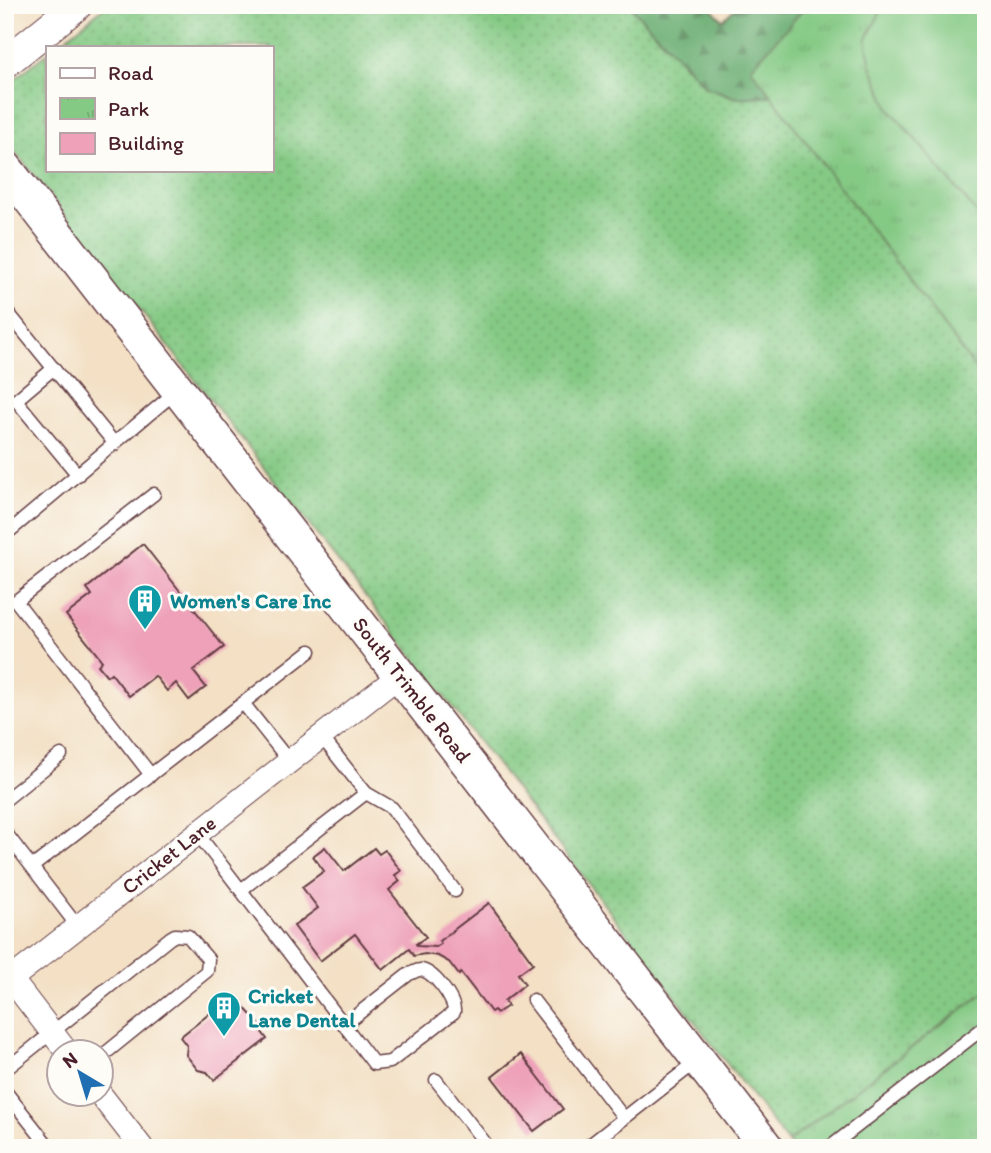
<svg xmlns="http://www.w3.org/2000/svg" width="991" height="1153" font-family="Itim,sans-serif">
<style>
.grass{fill:url(#grass-dots);stroke:#677458;stroke-width:2}
.forest{fill:url(#forest-firs);stroke:#5a664e;stroke-width:2}
.park{fill:url(#park-tufts);stroke:#677458;stroke-width:2}
.pitch{fill:#84c984;stroke:#677458;stroke-width:2}
.building{fill:#eea1b9}
.lines{fill:none;stroke-linecap:round;stroke-linejoin:round}
.service-casing{stroke:#633c42;stroke-width:15}
.minor-casing{stroke:#633c42;stroke-width:25}
.tertiary-casing{stroke:#633c42;stroke-width:32}
.secondary-casing{stroke:#633c42;stroke-width:36}
.service{stroke:#fff;stroke-width:12}
.minor{stroke:#fff;stroke-width:23}
.tertiary{stroke:#fff;stroke-width:30}
.secondary{stroke:#fff;stroke-width:33}
.labels{text-anchor:middle;stroke-width:6;stroke-linejoin:round;paint-order:stroke}
.culture-label{font-size:21px;font-weight:bold;fill:#0d838f;stroke:#fdfcf7;text-anchor:start}
.street-label{font-size:21px;fill:#4a1f2b;stroke:#fdfcf7}
</style>
<defs>
<pattern id="grass-dots" width="8" height="8" patternUnits="userSpaceOnUse" patternTransform="scale(1.75)"><rect width="8" height="8" fill="#84c984"/><path d="M2 2h.1M6 6h.1" fill="none" stroke="#74ac72" stroke-width="1.8" stroke-linecap="round"/></pattern>
<pattern id="forest-firs" width="22" height="20" patternUnits="userSpaceOnUse" patternTransform="scale(1.75)"><rect width="22" height="20" fill="#6bad72"/><path d="M5 1l3.5 6h-7zM16 11l3.5 6h-7z" fill="#5a8c5e"/></pattern>
<pattern id="park-tufts" width="24" height="20" patternUnits="userSpaceOnUse" patternTransform="scale(1.75)"><rect width="24" height="20" fill="#84c984"/><path d="M3 7l-1-3M5 7V3M7 7l1-3M15 17l-1-3M17 17v-4M19 17l1-3" fill="none" stroke="#74ac72"/></pattern>
</defs>
<rect width="100%" height="100%" fill="#fdfcf7"/>
<filter id="ink" filterUnits="userSpaceOnUse"><feTurbulence type="fractalNoise" baseFrequency=".0143" numOctaves="2"/><feDisplacementMap in="SourceGraphic" scale="14" xChannelSelector="R" yChannelSelector="G"/><feConvolveMatrix kernelMatrix="1 2 1 2 8 2 1 2 1" color-interpolation-filters="sRGB"/></filter>
<filter id="wash" filterUnits="userSpaceOnUse"><feTurbulence type="fractalNoise" baseFrequency=".00686" numOctaves="4" result="noise"/><feDisplacementMap in="SourceGraphic" scale="28" xChannelSelector="R" yChannelSelector="G"/><feGaussianBlur stdDeviation="1.57" result="paint"/><feColorMatrix in="noise" values="0 0 0 0 0 0 0 0 0 0 0 0 0 0 0 0 0 1.4 0 .05"/><feComposite in="paint" operator="in"/></filter>
<g filter="url(#wash)">
<rect width="100%" height="100%" fill="#f3e0c5"/>
<path class="grass" d="M 107,5 L 629,5 L 706,87 L 778,95 L 986,337 L 986,1013 L 792,1148 L 426,673 L 5,139 L 5,87 L 47,53 L 47,170 L 271,170 L 271,47 L 55,47 Z"/>
<path class="forest" d="M 629,5 L 708,5 L 723,20 L 738,5 L 884,5 L 778,95 L 736,98 L 706,87 Z"/>
<path class="park" d="M 807,5 L 986,5 L 986,383 L 751,68 Z
M 986,991 L 986,1148 L 792,1148 L 788,1142 Z"/>
<path class="pitch" d="M 884,5 L 986,5 L 986,224 L 889,108 L 871,66 L 866,40 Z"/>
<g id="blocks">
<path class="building" d="M 143,544 L 224,647 L 193,671 L 206,687 L 189,700 L 176,683 L 167,691 L 155,676 L 129,696 L 111,673 L 107,676 L 98,665 L 102,661 L 66,615 L 92,595 L 87,588 Z
M 325,847 L 344,871 L 374,848 L 379,854 L 385,850 L 401,871 L 395,875 L 400,881 L 389,890 L 426,937 L 416,944 L 418,946 L 436,947 L 441,944 L 439,941 L 489,903 L 533,963 L 518,974 L 525,984 L 504,1001 L 508,1006 L 497,1013 L 494,1010 L 491,1012 L 461,973 L 459,975 L 449,962 L 438,956 L 425,954 L 414,956 L 409,949 L 383,970 L 355,934 L 320,961 L 294,926 L 318,908 L 302,887 L 324,871 L 313,856 Z
M 233,995 L 260,1025 L 258,1027 L 267,1039 L 214,1080 L 207,1072 L 198,1070 L 186,1055 L 187,1046 L 180,1037 Z
M 521,1054 L 563,1109 L 534,1131 L 492,1077 Z"/>
</g>
</g>
<g filter="url(#ink)">
<use href="#blocks" fill-opacity="0" stroke="#633c42" stroke-width="2"/>
<g class="lines">
<g class="service-casing">
<path id="service" d="M 5,309 L 115,444
M 54,368 L 16,400 L 78,475
M 5,535 L 178,390
M 243,703 L 289,761
M 321,736 L 366,793 L 392,808 L 455,891
M 151,775 L 16,601 L 154,494
M 5,800 L 61,755
M 5,832 L 78,927
M 197,833 L 374,1064 L 390,1062 L 454,1012 C 455,1000 433,970 420,970 C 416,970 413,973 409,974 L 344,1025
M 32,867 L 310,651
M 241,890 L 366,793
M 533,1000 L 624,1118
M 5,1070 L 170,938 L 175,935 L 188,936 L 208,959 L 207,971 L 102,1056
M 436,1080 L 489,1148
M 5,1091 L 50,1148
M 586,1148 L 696,1062
M 829,1148 L 986,1026"/>
</g>
<g class="minor-casing">
<path id="minor" d="M 67,1052 L 11,979 L 400,675
M 100,1094 L 142,1148"/>
</g>
<g class="tertiary-casing">
<path id="tertiary" d="M 5,63 L 77,5"/>
</g>
<g class="secondary-casing">
<path id="secondary" d="M 5,167 L 767,1148"/>
</g>
<use href="#service" class="service"/>
<use href="#minor" class="minor"/>
<use href="#tertiary" class="tertiary"/>
<use href="#secondary" class="secondary"/>
</g>
</g>
<defs>
<g id="building-pin" transform="scale(1.75)"><path d="M0 17L-7.5 6A9.5 9.5 0 1 1 7.5 6Z" fill="#0f9aa8" stroke="#fdfcf7"/><path d="M-4-6H4V6H1V3H-1V6H-4ZM-2.5-4.3h1.7v1.8h-1.7ZM.8-4.3h1.7v1.8H.8ZM-2.5-1h1.7V.8h-1.7ZM.8-1h1.7V.8H.8Z" fill="#fff"/></g>
</defs>
<g fill-rule="evenodd">
<use href="#building-pin" x="145" y="601"/>
<use href="#building-pin" x="224" y="1008"/>
</g>
<g class="labels">
<g class="culture-label">
<text x="170" y="608">Women's Care Inc</text>
<text x="248" y="1003">Cricket<tspan x="248" dy="24">Lane Dental</tspan></text>
</g>
<g class="street-label">
<text transform="translate(412 690) rotate(52)" y="7">South Trimble Road</text>
<text transform="translate(169 855) rotate(-38)" y="7">Cricket Lane</text>
</g>
</g>
<rect width="991" height="1153" fill="none" stroke="#fdfcf7" stroke-width="28"/>
<rect x="46" y="46" width="228" height="126" fill="#fdfcf7" stroke="#b5a4a5" stroke-width="2"/>
<rect x="60" y="68" width="35" height="10" fill="#ffffff" stroke="#b5a4a5" stroke-width="2"/>
<text x="108" y="80" font-size="21" fill="#4a1f2b">Road</text>
<rect x="60" y="98" width="35" height="21" fill="url(#park-tufts)" stroke="#b5a4a5" stroke-width="2"/>
<text x="108" y="116" font-size="21" fill="#4a1f2b">Park</text>
<rect x="60" y="133" width="35" height="21" fill="#eea1b9" stroke="#b5a4a5" stroke-width="2"/>
<text x="108" y="150" font-size="21" fill="#4a1f2b">Building</text>
<g transform="translate(80 1073) rotate(322)"><circle r="33" fill="#fdfcf7" stroke="#b5a4a5" stroke-width="2"/>
<path d="M0-5L12 26L0 18L-12 26Z" fill="#1f6fb2"/>
<text y="-10" font-size="19" font-weight="bold" text-anchor="middle" fill="#4a1f2b">N</text>
</g>
</svg>
